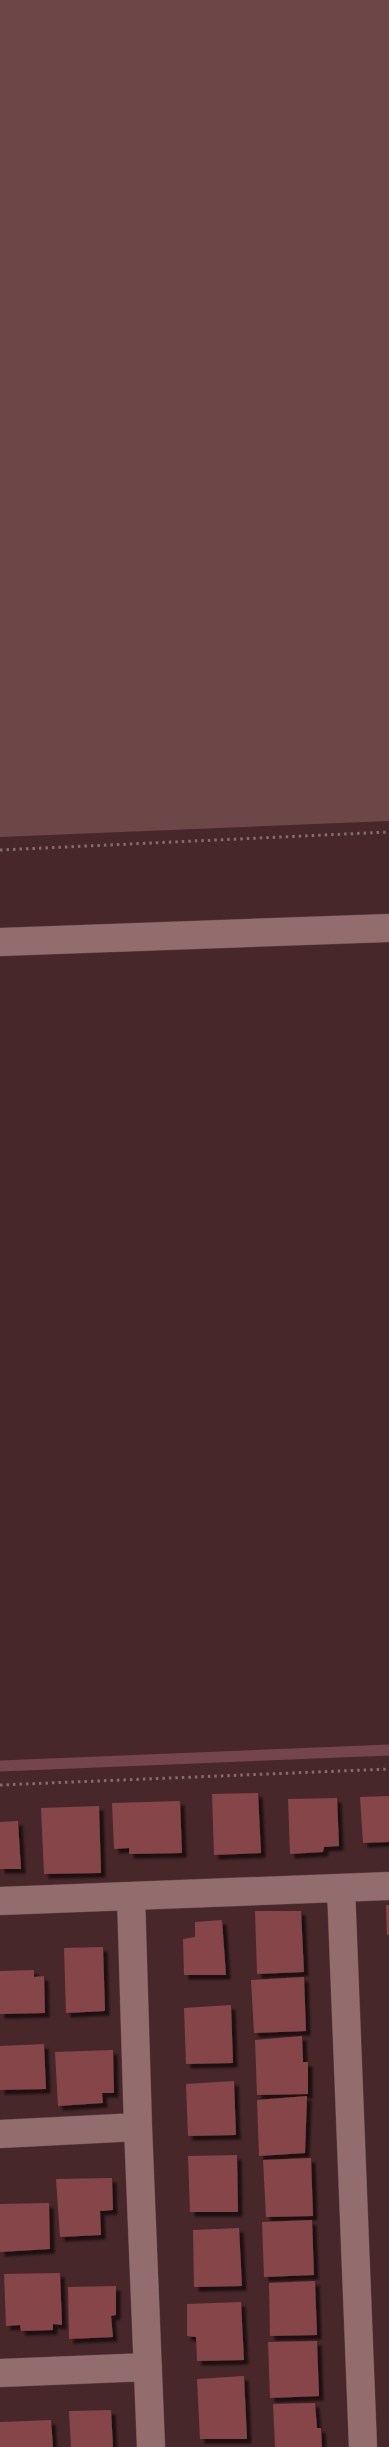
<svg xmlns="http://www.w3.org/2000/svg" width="389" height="2447" font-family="Arial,sans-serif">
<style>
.green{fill:#6d4648}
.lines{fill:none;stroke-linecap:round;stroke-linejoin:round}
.stream{stroke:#74454c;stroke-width:11}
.building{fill:#854549;filter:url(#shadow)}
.minor-casing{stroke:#5f4446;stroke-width:29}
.path{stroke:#876b6c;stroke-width:3;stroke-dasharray:2.5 4;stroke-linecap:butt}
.minor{stroke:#936d6e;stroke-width:28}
</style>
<defs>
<filter id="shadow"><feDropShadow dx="4.5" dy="4.5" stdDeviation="1" flood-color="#0009"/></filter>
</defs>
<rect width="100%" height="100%" fill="#472729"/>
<path class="green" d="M 0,0 L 389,0 L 389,821 L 0,837 Z"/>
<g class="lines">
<path class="stream" d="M 0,1766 L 389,1750"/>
</g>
<path class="building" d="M 258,1793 L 261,1853 L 214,1855 L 212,1794 Z
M 389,1796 L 389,1842 L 363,1843 L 360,1797 Z
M 337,1798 L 339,1846 L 324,1847 L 323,1852 L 290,1854 L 288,1799 Z
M 180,1801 L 182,1853 L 129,1854 L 129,1848 L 114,1849 L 112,1803 Z
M 99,1806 L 101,1873 L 44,1874 L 41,1808 Z
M 18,1821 L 21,1869 L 0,1869 L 0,1822 Z
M 386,1905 L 389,1905 L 389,1935 L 387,1935 Z
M 255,1911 L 301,1911 L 304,1972 L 257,1974 Z
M 222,1920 L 226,1975 L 184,1975 L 183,1939 L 195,1937 L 195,1922 Z
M 103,1947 L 105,2011 L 66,2013 L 64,1948 Z
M 34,1970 L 34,1977 L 44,1976 L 45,2013 L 0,2014 L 0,1971 Z
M 304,1977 L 306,2031 L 254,2033 L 251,1980 Z
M 231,2005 L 233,2063 L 186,2064 L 184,2008 Z
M 302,2036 L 303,2062 L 308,2062 L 308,2094 L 257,2095 L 255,2040 Z
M 44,2044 L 46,2089 L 0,2090 L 0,2046 Z
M 113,2050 L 114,2093 L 102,2093 L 103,2103 L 58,2106 L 55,2052 Z
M 234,2081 L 236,2135 L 188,2136 L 186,2084 Z
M 307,2096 L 305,2153 L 259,2156 L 257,2100 Z
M 237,2155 L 238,2212 L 190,2212 L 188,2156 Z
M 311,2158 L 313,2216 L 266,2217 L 263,2160 Z
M 112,2178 L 113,2210 L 100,2211 L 101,2235 L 60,2237 L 56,2179 Z
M 49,2203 L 50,2249 L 0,2252 L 0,2204 Z
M 312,2220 L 314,2275 L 264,2277 L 262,2222 Z
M 239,2228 L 242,2286 L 194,2287 L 193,2230 Z
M 60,2273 L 62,2325 L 53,2324 L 53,2330 L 21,2331 L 20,2325 L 6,2326 L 4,2274 Z
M 315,2281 L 317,2335 L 270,2336 L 269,2283 Z
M 116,2286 L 116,2315 L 111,2316 L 113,2337 L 69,2339 L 68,2287 Z
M 241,2302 L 244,2360 L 197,2361 L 196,2337 L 187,2336 L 187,2304 Z
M 317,2341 L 319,2396 L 270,2398 L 268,2342 Z
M 244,2376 L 247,2439 L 200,2439 L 197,2379 Z
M 315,2403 L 317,2428 L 321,2428 L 322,2447 L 275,2447 L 273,2404 Z
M 111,2410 L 113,2447 L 71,2447 L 69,2411 Z
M 51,2420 L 53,2447 L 0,2447 L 0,2422 Z"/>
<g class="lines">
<g class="minor-casing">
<path id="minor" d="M 0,942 L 389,928
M 341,1888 L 363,2447
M 131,1896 L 138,2127 L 151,2447
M 0,1901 L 389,1886
M 0,2134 L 138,2127
M 0,2373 L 148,2367"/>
</g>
<path class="path" d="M 0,850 L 389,832
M 0,1785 L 389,1769"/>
<use href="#minor" class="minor"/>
</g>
</svg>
